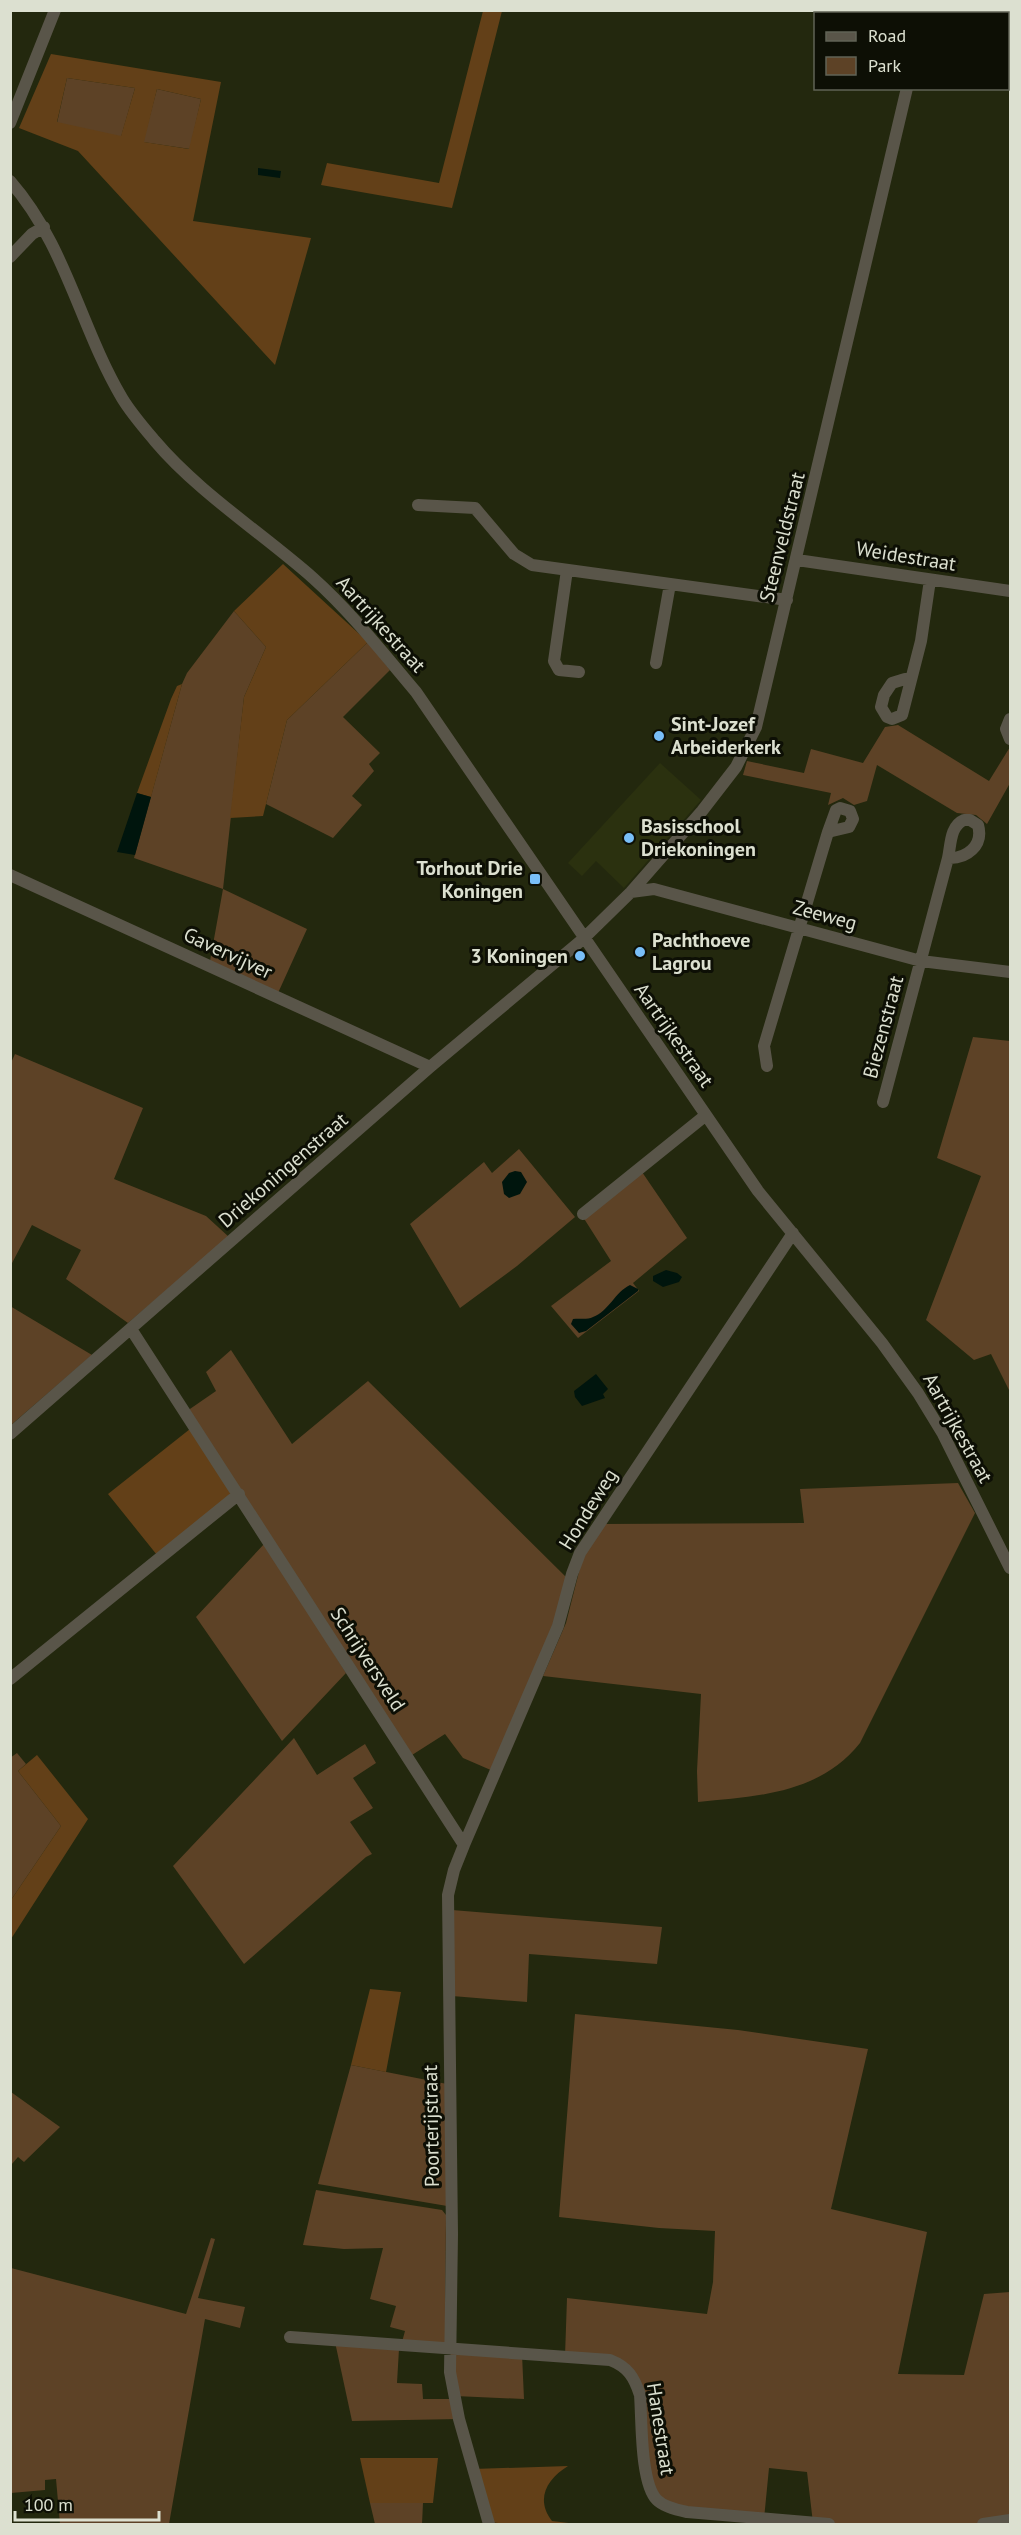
<svg xmlns="http://www.w3.org/2000/svg" width="1021" height="2535" font-family="'PT Sans',sans-serif">
<style>
.built{fill:#2b310f}
.green{fill:#5d4226}
.forest{fill:#634018;fill-rule:evenodd}
.water{fill:#00150d}
.lines{fill:none;stroke-linecap:round;stroke-linejoin:round}
.minor{stroke:#595549;stroke-width:12}
.poi-dot{fill:#79bff8;stroke:#0d0f05;stroke-width:2}
.labels{text-anchor:middle;stroke-width:6;stroke-linejoin:round;paint-order:stroke}
.street-label{font-size:20px;fill:#dce0d0;stroke:#0d0f05}
.poi-label{font-size:20px;font-weight:bold;fill:#dce0d0;stroke:#0d0f05;text-anchor:start}
</style>
<rect width="100%" height="100%" fill="#23280e"/>
<path class="built" d="M 660,763 L 701,800 L 624,888 L 596,861 L 582,876 L 568,863 Z"/>
<path class="green" d="M 67,78 L 135,88 L 121,137 L 57,123 Z
M 157,89 L 201,99 L 190,149 L 143,142 Z
M 234,611 L 266,647 L 244,697 L 223,889 L 307,929 L 278,993 L 210,961 L 223,889 L 134,858 L 182,684 L 187,673 Z
M 368,642 L 390,670 L 343,717 L 380,753 L 369,764 L 374,771 L 352,796 L 362,805 L 333,838 L 266,804 L 287,720 Z
M 898,725 L 989,781 L 1010,747 L 1010,783 L 987,824 L 976,815 L 957,813 L 877,765 L 867,801 L 854,805 L 843,798 L 828,805 L 831,793 L 743,775 L 747,761 L 804,773 L 811,749 L 863,763 L 885,727 Z
M 973,1037 L 1010,1041 L 1010,1392 L 991,1354 L 974,1360 L 926,1320 L 981,1176 L 937,1158 Z
M 15,1054 L 143,1108 L 114,1179 L 206,1216 L 229,1237 L 128,1323 L 66,1279 L 81,1250 L 32,1225 L 11,1265 L 10,1065 Z
M 519,1149 L 575,1217 L 517,1266 L 460,1308 L 410,1224 L 484,1162 L 492,1173 Z
M 642,1172 L 687,1238 L 633,1283 L 639,1291 L 578,1338 L 551,1306 L 611,1261 L 583,1217 Z
M 10,1306 L 92,1355 L 11,1425 L 10,1425 Z
M 231,1350 L 292,1444 L 368,1381 L 567,1578 L 560,1610 L 493,1771 L 463,1758 L 445,1734 L 412,1755 L 187,1411 L 216,1391 L 206,1372 Z
M 958,1483 L 975,1513 L 860,1743 C 819,1794 758,1796 698,1802 L 697,1771 L 701,1694 L 543,1676 L 566,1623 L 582,1560 L 602,1524 L 804,1523 L 800,1489 Z
M 265,1543 L 346,1673 L 282,1741 L 196,1617 Z
M 294,1738 L 317,1775 L 365,1744 L 376,1763 L 353,1778 L 373,1808 L 350,1822 L 372,1854 L 366,1857 L 244,1964 L 173,1866 Z
M 17,1753 L 26,1764 L 18,1771 L 61,1826 L 11,1900 L 10,1758 Z
M 452,1910 L 662,1927 L 657,1964 L 529,1954 L 527,2002 L 452,1996 Z
M 575,2014 L 738,2030 L 868,2049 L 831,2209 L 927,2232 L 898,2374 L 964,2375 L 984,2294 L 1010,2292 L 1010,2524 L 813,2523 L 807,2472 L 769,2468 L 764,2519 L 687,2512 L 652,2492 L 640,2395 L 620,2364 L 565,2356 L 567,2298 L 707,2314 L 713,2282 L 715,2231 L 659,2228 L 559,2217 Z
M 351,2065 L 447,2084 L 447,2206 L 318,2184 Z
M 11,2092 L 60,2127 L 24,2162 L 18,2157 L 11,2165 Z
M 316,2190 L 442,2210 L 446,2215 L 445,2342 L 402,2342 L 405,2331 L 390,2327 L 396,2306 L 370,2299 L 383,2248 L 344,2249 L 303,2245 Z
M 211,2238 L 215,2239 L 198,2298 L 245,2307 L 240,2328 L 205,2319 L 169,2524 L 60,2524 L 56,2479 L 45,2480 L 45,2490 L 11,2493 L 11,2268 L 186,2314 Z
M 335,2342 L 399,2349 L 397,2383 L 422,2384 L 423,2399 L 456,2399 L 459,2419 L 352,2421 Z
M 450,2349 L 522,2354 L 524,2399 L 455,2396 Z
M 370,2503 L 423,2503 L 422,2524 L 375,2524 Z"/>
<path class="forest" d="M 483,11 L 502,11 L 452,208 L 321,185 L 327,163 L 439,183 Z
M 51,54 L 221,82 L 193,221 L 311,238 L 275,365 L 78,151 L 19,128 ZM 67,78 L 135,88 L 121,136 L 57,122 ZM 157,89 L 201,99 L 189,149 L 144,142 Z
M 283,564 L 368,642 L 287,720 L 263,816 L 230,818 L 244,697 L 266,647 L 234,611 Z
M 182,684 L 151,797 L 137,793 L 171,699 L 177,686 Z
M 190,1429 L 234,1495 L 157,1555 L 108,1494 Z
M 37,1755 L 88,1819 L 11,1939 L 11,1900 L 61,1826 L 18,1771 Z
M 370,1989 L 401,1992 L 386,2072 L 351,2065 Z
M 360,2458 L 438,2458 L 433,2503 L 370,2503 Z
M 568,2466 C 547,2479 535,2499 552,2521 L 577,2524 L 507,2524 L 489,2522 L 473,2469 Z"/>
<path class="water" d="M 258,168 L 281,171 L 280,178 L 258,175 Z
M 137,793 L 151,797 L 135,855 L 117,852 Z
M 515,1171 L 521,1172 L 527,1182 L 520,1194 L 509,1198 L 504,1194 L 502,1182 L 509,1173 Z
M 666,1270 L 677,1273 L 682,1277 L 679,1282 L 663,1287 L 653,1281 L 653,1276 Z
M 630,1285 L 638,1289 L 638,1291 L 586,1331 L 579,1333 L 571,1324 L 573,1319 C 580,1318 587,1320 593,1317 C 609,1311 615,1292 630,1285 Z
M 596,1374 L 608,1389 L 603,1394 L 605,1398 L 582,1406 L 575,1397 L 574,1391 Z"/>
<g class="lines">
<path class="minor" d="M 924,14 L 925,10
M 10,123 L 55,10
M 10,181 C 66,245 80,327 122,398 C 131,413 144,428 155,441 C 197,491 263,534 313,578 C 351,612 383,653 416,692 L 758,1191 L 882,1343 L 918,1393 L 943,1434 L 1010,1568
M 10,257 L 32,234 L 44,227
M 418,505 L 475,508 L 514,554 L 532,565 L 787,600
M 797,560 L 1010,591
M 567,570 L 554,661 L 559,670 L 579,672
M 656,663 L 670,584
M 905,679 L 911,680 L 902,715 L 892,719 L 887,717 L 881,707 L 884,695 L 892,683 Z
M 911,680 L 921,641 L 930,580
M 1010,719 L 1006,729 L 1010,739
M 964,820 L 970,820 L 978,825 C 984,846 966,859 948,858 C 951,844 950,826 964,820 Z
M 10,875 L 430,1067
M 631,892 L 654,889 L 921,961 L 1010,972
M 767,1066 L 764,1046 L 828,832 L 849,827 L 853,819 L 850,811 L 840,808 L 836,810 L 828,832
M 883,1102 L 948,858
M 583,1214 L 706,1115
M 131,1329 L 464,1845
M 10,1434 L 430,1067 L 583,939 L 631,892 L 702,811 L 736,767 L 756,727 L 907,88
M 10,1679 L 239,1494
M 290,2337 L 610,2360 C 628,2367 634,2377 640,2395 C 642,2419 640,2483 657,2500 C 664,2507 677,2510 687,2512 L 829,2524
M 489,2524 L 459,2419 L 450,2372 L 452,2234 L 448,1895 L 454,1870 L 464,1845 L 558,1626 L 572,1574 L 580,1553 L 793,1233
M 983,2524 L 1010,2520"/>
</g>
<g class="poi-dot">
<circle cx="659" cy="736" r="6"/>
<circle cx="629" cy="838" r="6"/>
<rect x="529" y="873" width="12" height="12" rx="3"/>
<circle cx="640" cy="952" r="6"/>
<circle cx="580" cy="956" r="6"/>
</g>
<g class="labels">
<g class="street-label">
<text transform="translate(782 537) rotate(-76)" y="7">Steenveldstraat</text>
<text transform="translate(906 556) rotate(9)" y="7">Weidestraat</text>
<text transform="translate(381 624) rotate(48)" y="7">Aartrijkestraat</text>
<text transform="translate(825 915) rotate(15)" y="7">Zeeweg</text>
<text transform="translate(228 953) rotate(25)" y="7">Gavervijver</text>
<text transform="translate(883 1027) rotate(-75)" y="7">Biezenstraat</text>
<text transform="translate(674 1035) rotate(55)" y="7">Aartrijkestraat</text>
<text transform="translate(283 1170) rotate(-41)" y="7">Driekoningenstraat</text>
<text transform="translate(958 1428) rotate(61)" y="7">Aartrijkestraat</text>
<text transform="translate(588 1509) rotate(-58)" y="7">Hondeweg</text>
<text transform="translate(368 1659) rotate(57)" y="7">Schrijversveld</text>
<text transform="translate(431 2126) rotate(-91)" y="7">Poorterijstraat</text>
<text transform="translate(661 2429) rotate(81)" y="7">Hanestraat</text>
</g>
<g class="poi-label">
<text x="671" y="731">Sint-Jozef<tspan x="671" dy="23">Arbeiderkerk</tspan></text>
<text x="641" y="833">Basisschool<tspan x="641" dy="23">Driekoningen</tspan></text>
<text x="523" y="875" text-anchor="end">Torhout Drie<tspan x="523" dy="23">Koningen</tspan></text>
<text x="652" y="947">Pachthoeve<tspan x="652" dy="23">Lagrou</tspan></text>
<text x="568" y="963" text-anchor="end">3 Koningen</text>
</g>
</g>
<rect width="1021" height="2535" fill="none" stroke="#dce0d0" stroke-width="24"/>
<rect x="814" y="12" width="195" height="78" fill="#0d0f05" stroke="#606356" stroke-width="1.5"/>
<rect x="826" y="32" width="30" height="9" fill="#595549" stroke="#606356" stroke-width="1.5"/>
<text x="868" y="42" font-size="18" fill="#dce0d0">Road</text>
<rect x="826" y="57" width="30" height="18" fill="#5d4226" stroke="#606356" stroke-width="1.5"/>
<text x="868" y="72" font-size="18" fill="#dce0d0">Park</text>
<path d="M15 2511v9h144v-9" fill="none" stroke="#dce0d0" stroke-width="3"/>
<text x="24" y="2511" font-size="18" fill="#dce0d0" stroke="#0d0f05" stroke-width="4.5" paint-order="stroke">100 m</text>
</svg>
